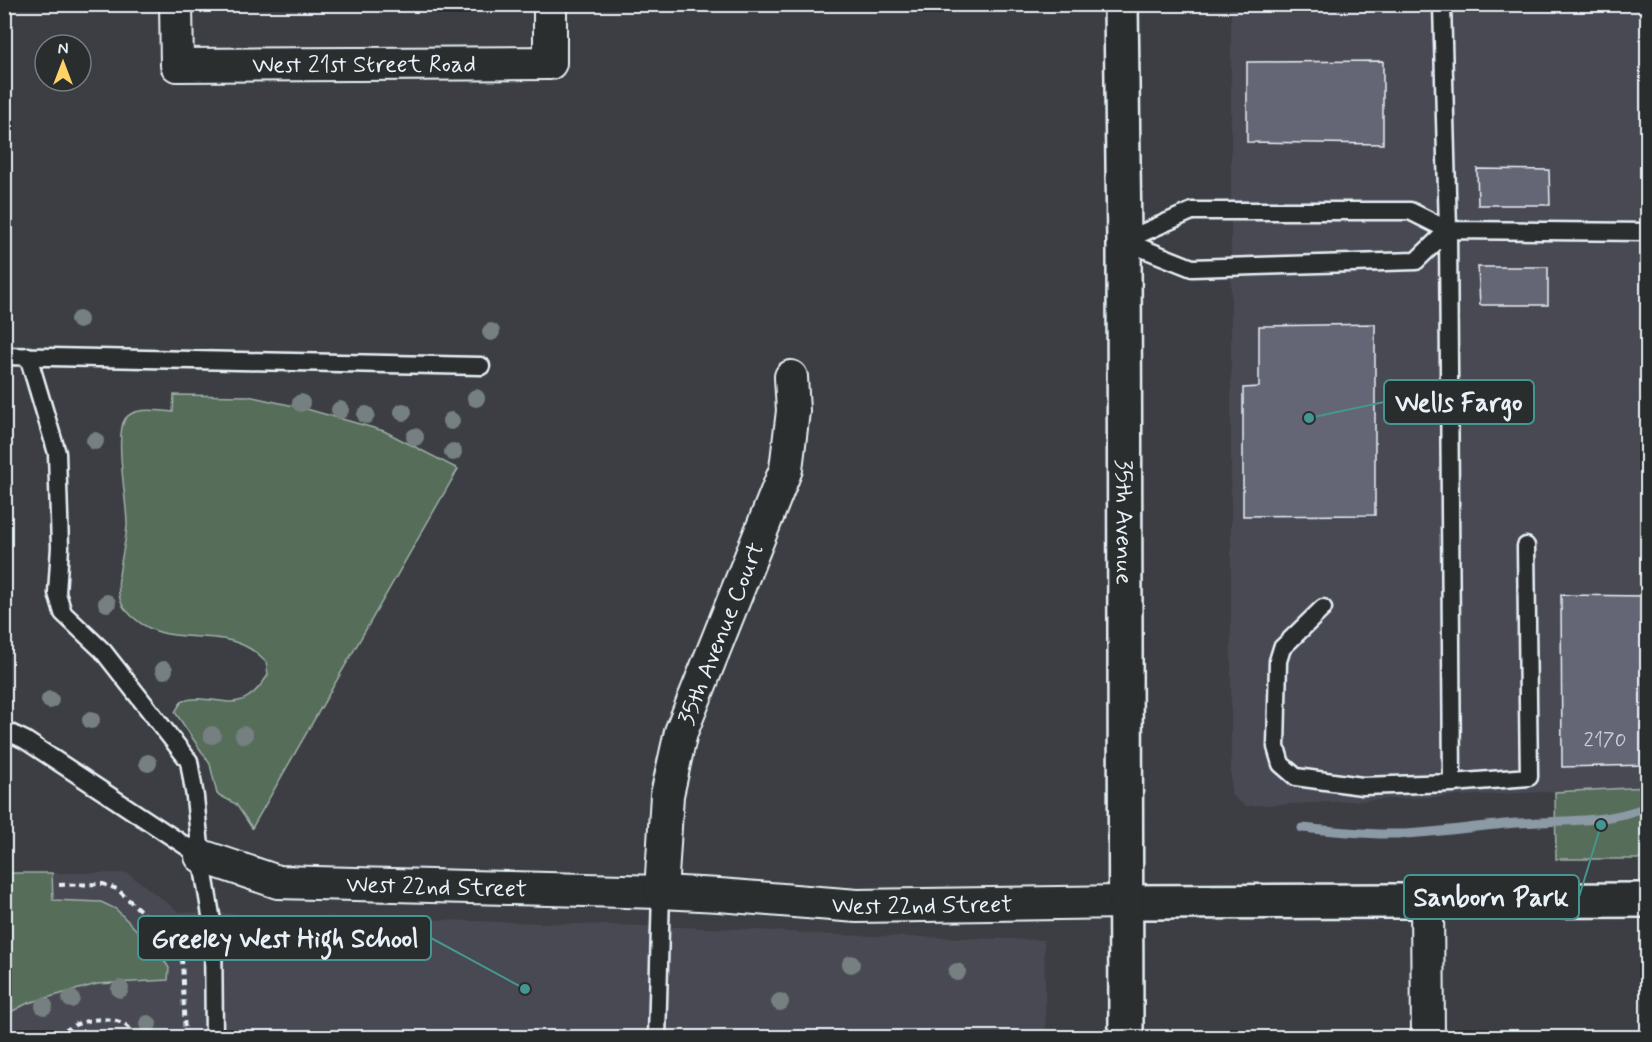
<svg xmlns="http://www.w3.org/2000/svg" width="1652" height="1042" font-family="Mynerve,sans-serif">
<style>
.built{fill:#484a52}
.green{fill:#566d5a;stroke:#9fafa9;stroke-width:1.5}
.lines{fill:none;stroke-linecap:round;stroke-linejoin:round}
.stream{stroke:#8c9aa6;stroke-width:9}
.building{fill:#656675;stroke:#e8f1f8;stroke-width:1.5}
.service-casing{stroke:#e8f1f8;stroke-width:21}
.minor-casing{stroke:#e8f1f8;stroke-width:36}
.tertiary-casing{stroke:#e8f1f8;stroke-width:38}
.secondary-casing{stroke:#e8f1f8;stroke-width:38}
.path{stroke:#e8f1f8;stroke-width:4;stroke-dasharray:6 4.5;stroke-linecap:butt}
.service{stroke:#2a2d2e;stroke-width:16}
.minor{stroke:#2a2d2e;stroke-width:32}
.tertiary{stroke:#2a2d2e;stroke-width:33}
.secondary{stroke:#2a2d2e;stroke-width:33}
.tree{fill:#768080}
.labels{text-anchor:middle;stroke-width:4.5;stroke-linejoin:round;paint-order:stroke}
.number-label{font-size:21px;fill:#c7ced7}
.street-label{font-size:24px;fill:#e8f1f8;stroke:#2a2d2e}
.leader{fill:none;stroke:#459590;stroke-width:2}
.callout-dot{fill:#459590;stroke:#2a2d2e;stroke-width:2}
.callout{fill:#2a2d2e;stroke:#459590;stroke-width:2}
.callout-label{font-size:26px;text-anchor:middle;font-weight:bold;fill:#e8f1f8}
</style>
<rect width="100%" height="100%" fill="#3c3e43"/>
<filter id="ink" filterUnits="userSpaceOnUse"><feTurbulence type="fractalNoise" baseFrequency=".0167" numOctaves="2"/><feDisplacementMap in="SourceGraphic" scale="12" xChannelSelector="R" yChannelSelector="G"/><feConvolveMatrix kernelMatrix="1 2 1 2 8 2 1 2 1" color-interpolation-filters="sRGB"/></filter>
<g filter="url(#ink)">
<path class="built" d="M 1231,5 L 1647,5 L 1647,787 L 1245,806 L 1231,795 Z
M 4,873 L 128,873 L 179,912 L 742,929 L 832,935 L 1044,940 L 1046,1037 L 5,1037 Z"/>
<path class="green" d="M 174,395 L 248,396 L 303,408 L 384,431 L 458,469 L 252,828 L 236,804 L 217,794 L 210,764 L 175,712 L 182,701 C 220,691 238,722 268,675 L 266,662 C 261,658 257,653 252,650 C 210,623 163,654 125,609 C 109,590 127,547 127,524 C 127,502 114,435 125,419 C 134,406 159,411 173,412 Z
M 1647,787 L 1647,859 L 1556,859 L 1555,792 Z
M 5,873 L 52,873 L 53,900 L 101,902 L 116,909 L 160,954 L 169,968 L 168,980 L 97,984 L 28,1003 L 5,1015 Z"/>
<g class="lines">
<path class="stream" d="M 1302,828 C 1335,831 1369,835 1403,834 C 1441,832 1479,826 1517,823 C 1560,820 1607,824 1648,806"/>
</g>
<path class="building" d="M 1383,61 L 1383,144 L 1247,142 L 1247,62 Z
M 1477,169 L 1549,170 L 1550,205 L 1478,205 Z
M 1478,267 L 1548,267 L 1548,305 L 1480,305 Z
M 1375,324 L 1375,515 L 1243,516 L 1243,388 L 1259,387 L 1259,326 Z
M 1561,595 L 1648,596 L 1648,765 L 1562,767 Z"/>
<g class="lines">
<g class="service-casing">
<path id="service" d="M 1442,4 L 1448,230 L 1452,783
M 1124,241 L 1192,211 L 1410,211 L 1448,230 L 1648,232
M 1124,241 L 1192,268 L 1416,261 L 1448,230
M 4,356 L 481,366
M 28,356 L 57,453 L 60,547 L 57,593 L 63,613 L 103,651 L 189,761 L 195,797 L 201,856 L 213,927 L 214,1038
M 1323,608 L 1282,648 L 1278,661 L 1276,747 L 1281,764 L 1296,777 L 1362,786 L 1452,783 L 1529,777 L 1526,546
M 4,730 L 25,740 L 201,856
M 657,1038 L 661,892"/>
</g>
<g class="minor-casing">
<g id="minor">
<path id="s1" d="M 176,4 L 177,65 L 550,63 L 550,4"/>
<path id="s2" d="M 201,856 L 278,882 L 661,892 L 719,895 L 857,906 L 1125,902"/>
<path id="s3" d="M 661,892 L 667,795 L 681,732 L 786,469 L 793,411 L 791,377"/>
<path d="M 1427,901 L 1428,1038"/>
</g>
</g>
<g class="tertiary-casing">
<path id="tertiary" d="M 1125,902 L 1648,900"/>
</g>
<g class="secondary-casing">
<g id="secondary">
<path id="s4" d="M 1121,4 L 1124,241 L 1126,1038"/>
</g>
</g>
<path class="path" d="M 59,885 L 103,884 L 117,889 L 144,914 L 178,939 L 182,957 L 185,1038
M 65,1031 C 82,1017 127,1011 135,1038"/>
<use href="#service" class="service"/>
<use href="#minor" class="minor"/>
<use href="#tertiary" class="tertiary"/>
<use href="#secondary" class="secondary"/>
</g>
<g class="tree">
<circle cx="79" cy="320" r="9"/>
<circle cx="491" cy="332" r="9"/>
<circle cx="476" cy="398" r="9"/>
<circle cx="301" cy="403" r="9"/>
<circle cx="340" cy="410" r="9"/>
<circle cx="403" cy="412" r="9"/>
<circle cx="366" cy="415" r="9"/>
<circle cx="451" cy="421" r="9"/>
<circle cx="415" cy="437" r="9"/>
<circle cx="95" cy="441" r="9"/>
<circle cx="453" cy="452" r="9"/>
<circle cx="107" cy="603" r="9"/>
<circle cx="164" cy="670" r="9"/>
<circle cx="50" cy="700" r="9"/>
<circle cx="91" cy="720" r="9"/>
<circle cx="212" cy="735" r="9"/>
<circle cx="244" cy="735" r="9"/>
<circle cx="148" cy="763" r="9"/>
<circle cx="851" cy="964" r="9"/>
<circle cx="957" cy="972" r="9"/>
<circle cx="120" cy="989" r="9"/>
<circle cx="71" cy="999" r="9"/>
<circle cx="780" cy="1002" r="9"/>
<circle cx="44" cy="1006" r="9"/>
<circle cx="148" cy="1024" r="9"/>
</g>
</g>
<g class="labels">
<g class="number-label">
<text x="1605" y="746">2170</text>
</g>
<g class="street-label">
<text dy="8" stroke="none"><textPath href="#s1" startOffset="248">West 21st Street Road</textPath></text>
<text dy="8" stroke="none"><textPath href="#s4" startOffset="518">35th Avenue</textPath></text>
<text dy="8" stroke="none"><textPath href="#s3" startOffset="268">35th Avenue Court</textPath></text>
<text dy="8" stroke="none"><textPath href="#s2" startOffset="240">West 22nd Street</textPath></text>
<text dy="8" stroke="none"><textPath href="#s2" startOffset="726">West 22nd Street</textPath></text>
</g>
</g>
<path class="leader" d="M1309 418L1384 402M1601 825L1579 897M525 989L431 938"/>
<g class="callout-dot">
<circle cx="1309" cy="418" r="6"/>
<circle cx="1601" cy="825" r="6"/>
<circle cx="525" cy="989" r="6"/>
</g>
<g class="callout">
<rect x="1384" y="380" width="150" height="44" rx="6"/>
<rect x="1404" y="875" width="175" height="44" rx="6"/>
<rect x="138" y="916" width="293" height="44" rx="6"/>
</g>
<g class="callout-label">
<text x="1459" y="411">Wells Fargo</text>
<text x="1491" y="906">Sanborn Park</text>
<text x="285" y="947">Greeley West High School</text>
</g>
<rect width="1652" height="1042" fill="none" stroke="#2a2d2e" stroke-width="24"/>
<rect x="12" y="12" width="1628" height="1018" fill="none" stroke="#e8f1f8" stroke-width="2" filter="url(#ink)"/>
<g transform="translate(63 63)"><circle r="28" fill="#2a2d2e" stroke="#767b7f" stroke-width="1.5"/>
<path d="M0-4.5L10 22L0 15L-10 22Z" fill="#ffd166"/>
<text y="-9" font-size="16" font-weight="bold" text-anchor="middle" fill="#e8f1f8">N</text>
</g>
</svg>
